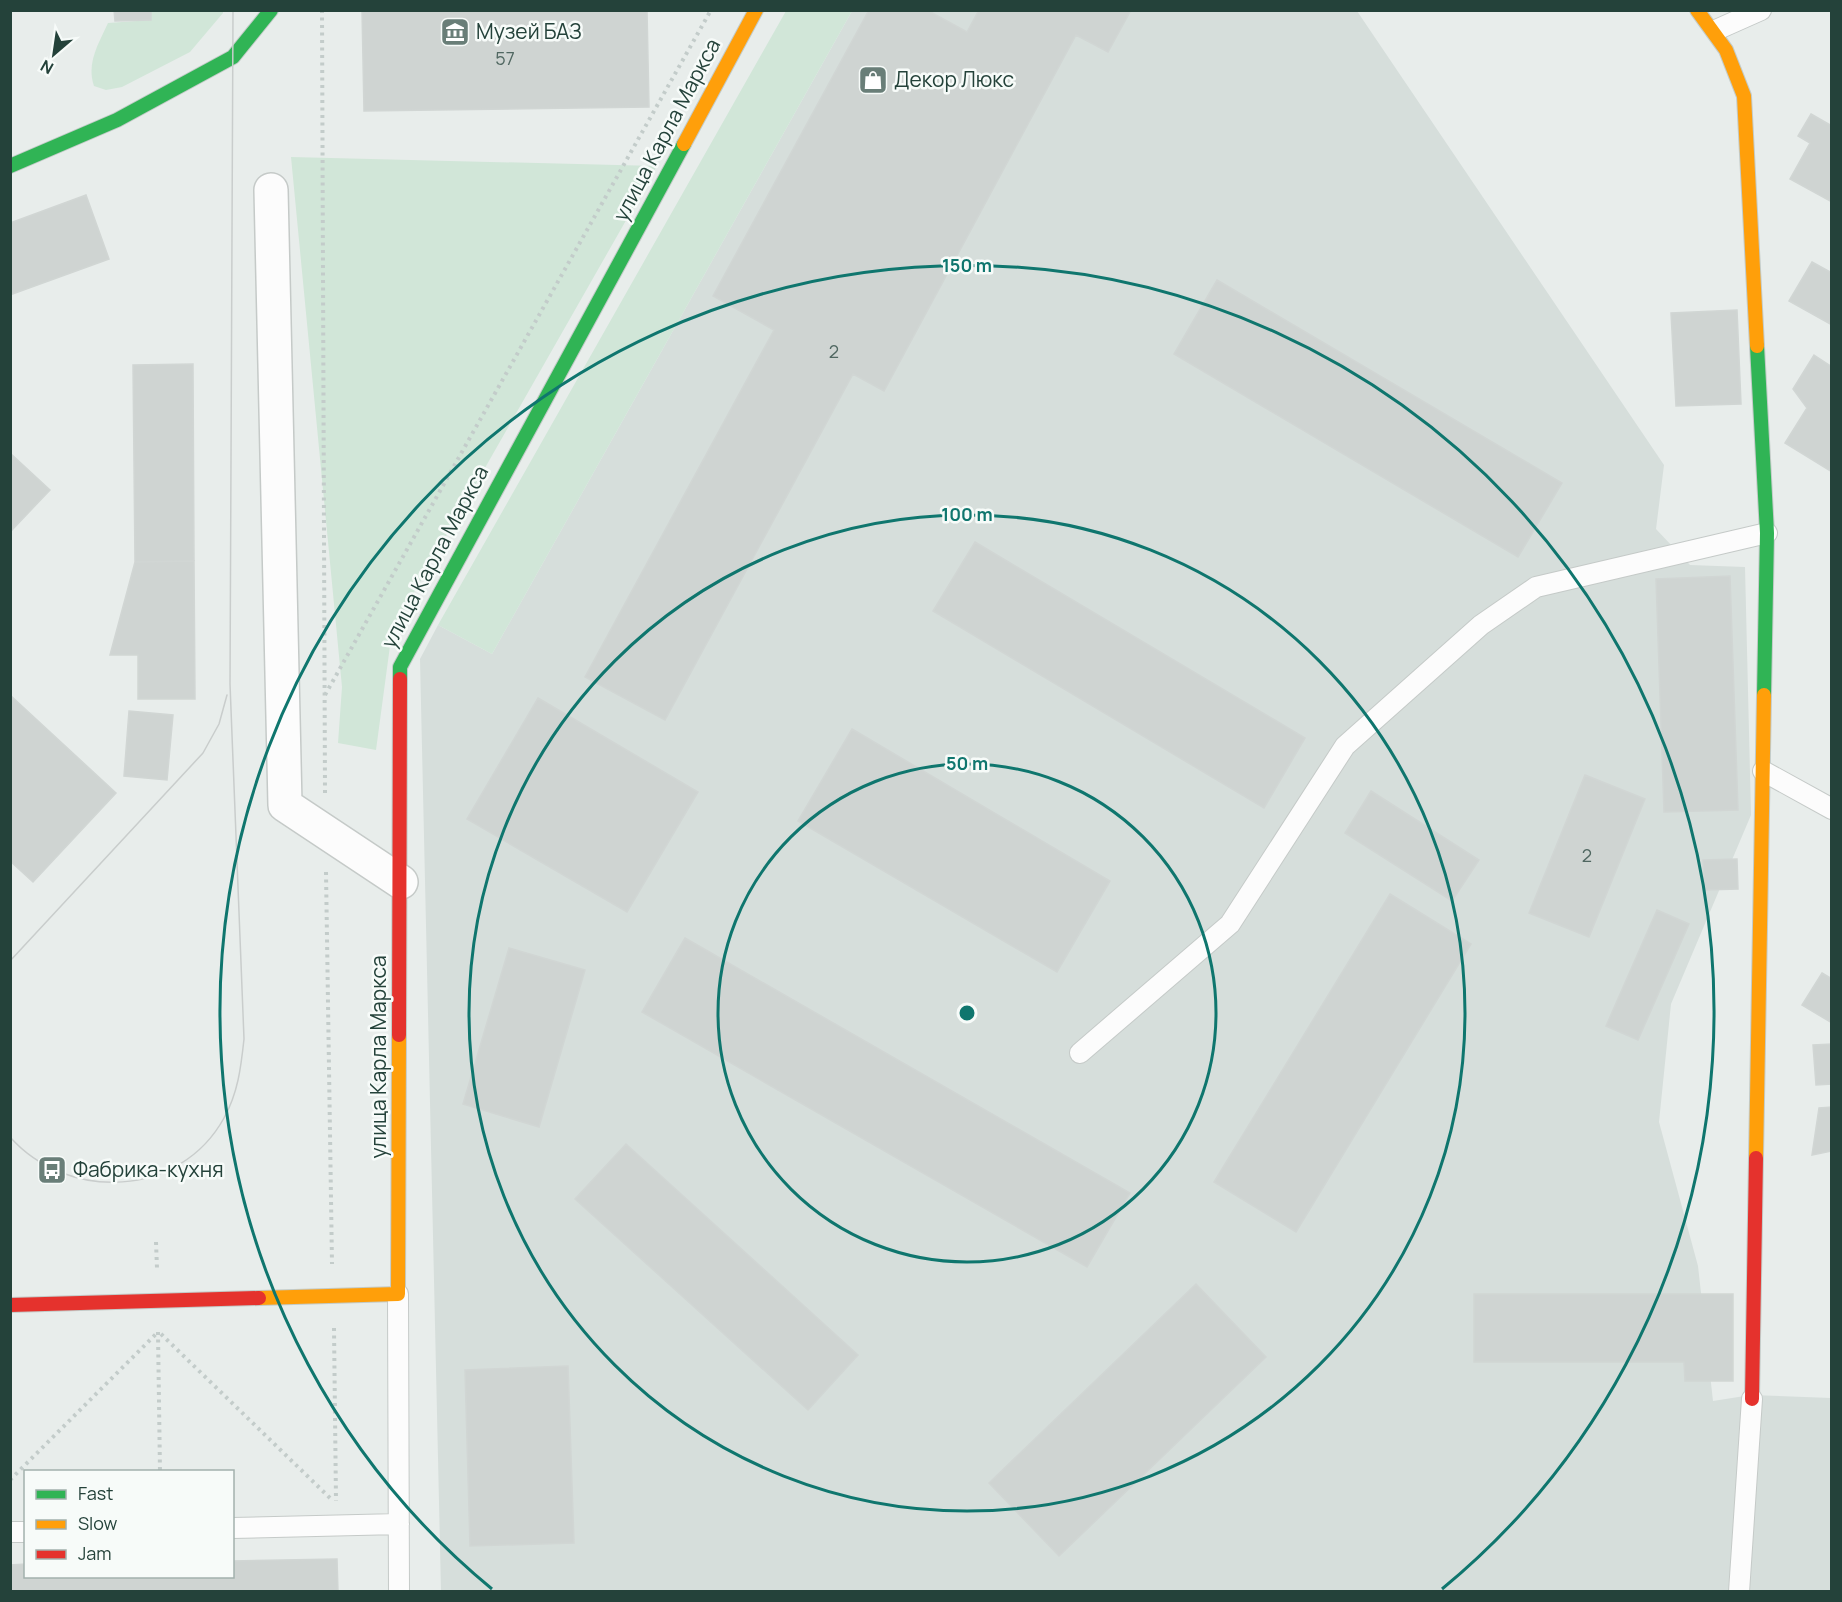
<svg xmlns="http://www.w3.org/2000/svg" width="1842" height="1602" font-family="Manrope,sans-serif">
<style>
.built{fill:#d6dedb}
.green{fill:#d1e6d8}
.building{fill:#cfd4d2;stroke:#d1d6d4;stroke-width:1.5}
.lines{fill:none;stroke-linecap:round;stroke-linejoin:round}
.lane-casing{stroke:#c5cac8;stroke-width:22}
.street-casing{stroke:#c5cac8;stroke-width:36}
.fast-casing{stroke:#c3cbc8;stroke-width:16}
.slow-casing{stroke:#c3cbc8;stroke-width:16}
.jam-casing{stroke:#c3cbc8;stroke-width:16}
.path{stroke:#c3ccca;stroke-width:4;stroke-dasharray:3 4.5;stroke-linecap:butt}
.lane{stroke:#fcfcfc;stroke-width:20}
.street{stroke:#fcfcfc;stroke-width:33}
.fast{stroke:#30b455;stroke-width:14}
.slow{stroke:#ff9f0a;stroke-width:14}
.jam{stroke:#e5322d;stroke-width:14}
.tram{stroke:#c9cdcc;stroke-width:1.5}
.ring{fill:none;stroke:#0f766e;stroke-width:3}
.labels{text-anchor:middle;stroke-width:5;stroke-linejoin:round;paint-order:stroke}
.number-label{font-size:18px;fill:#506761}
.poi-label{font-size:21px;fill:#24423a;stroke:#f7fbf9;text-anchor:start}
.street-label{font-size:21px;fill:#24423a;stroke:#f7fbf9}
.centre{fill:#0f766e;stroke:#f7fbf9;stroke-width:3}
.ring-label{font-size:18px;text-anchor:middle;font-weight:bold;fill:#0f766e;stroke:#f7fbf9;stroke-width:5;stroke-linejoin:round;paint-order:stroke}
</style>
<rect width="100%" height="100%" fill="#e8edeb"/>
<path class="built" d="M 852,11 L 1357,11 L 1664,465 L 1656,529 L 1690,565 L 1745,567 L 1751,815 L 1671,1004 L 1659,1122 L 1698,1266 L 1713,1401 L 1751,1395 L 1831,1398 L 1831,1591 L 441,1591 L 420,659 L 438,625 L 492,654 Z"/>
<path class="green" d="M 151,11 L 223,11 L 223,13 L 190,52 L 122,87 L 106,90 L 94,86 C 86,63 99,43 108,23 L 151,20 Z
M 786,11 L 852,11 L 492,654 L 438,625 Z
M 291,157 L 657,166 L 392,631 L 376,750 L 338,743 L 342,687 Z"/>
<path class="building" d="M 114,10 L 151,10 L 151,20 L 115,21 Z
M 362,10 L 647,10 L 649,107 L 364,111 Z
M 869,10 L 927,10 L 967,32 L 979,10 L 1131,10 L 1108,52 L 1076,35 L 884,391 L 853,374 L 665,720 L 585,677 L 774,330 L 713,296 Z
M 1811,114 L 1832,126 L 1832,202 L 1790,179 L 1810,143 L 1798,136 Z
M 86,195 L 109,259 L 10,295 L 10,223 Z
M 1812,262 L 1832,273 L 1832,325 L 1789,301 Z
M 1217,280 L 1562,483 L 1518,557 L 1174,354 Z
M 1737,310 L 1741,404 L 1676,406 L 1671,313 Z
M 1814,355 L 1832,367 L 1832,472 L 1785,443 L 1807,408 L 1793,389 Z
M 193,364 L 194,561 L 135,562 L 133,365 Z
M 10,453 L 50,490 L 10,532 Z
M 975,542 L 1305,738 L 1264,808 L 933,611 Z
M 194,561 L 195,699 L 138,699 L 138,655 L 110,655 L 135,562 Z
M 1730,576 L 1738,810 L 1664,812 L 1656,579 Z
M 10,695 L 116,793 L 33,882 L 10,861 Z
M 538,698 L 698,792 L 627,912 L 467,819 Z
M 129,711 L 173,715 L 167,780 L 124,776 Z
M 852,729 L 1110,881 L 1057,972 L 798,821 Z
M 1585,775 L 1645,799 L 1589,937 L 1529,913 Z
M 1371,791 L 1479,860 L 1452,901 L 1345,833 Z
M 1737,859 L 1738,889 L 1704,890 L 1703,860 Z
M 1390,894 L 1471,944 L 1296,1232 L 1214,1182 Z
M 1657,910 L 1689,924 L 1638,1040 L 1606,1026 Z
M 685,938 L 1130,1193 L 1087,1267 L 642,1012 Z
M 509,948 L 585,970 L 539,1127 L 463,1104 Z
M 1822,973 L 1832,979 L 1832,1023 L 1802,1005 Z
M 1832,1044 L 1832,1084 L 1816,1085 L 1813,1045 Z
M 1832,1107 L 1832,1151 L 1812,1155 L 1819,1108 Z
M 626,1144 L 858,1355 L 808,1410 L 575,1199 Z
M 1196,1284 L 1266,1357 L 1059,1556 L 989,1483 Z
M 1474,1294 L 1733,1294 L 1733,1381 L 1685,1381 L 1684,1362 L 1474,1362 Z
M 568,1366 L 574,1543 L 470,1546 L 465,1370 Z
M 337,1559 L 338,1592 L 10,1592 L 10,1565 L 26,1564 L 26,1576 L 232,1576 L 232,1561 Z"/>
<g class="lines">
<g class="lane-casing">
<path id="lane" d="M 1716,30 L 1761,10
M 1763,771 L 1832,809
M 1080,1053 L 1230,924 L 1345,746 L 1481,625 L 1536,587 L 1767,533
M 398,1294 L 399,1592
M 232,1528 L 399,1524
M 10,1532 L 26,1532
M 1739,1592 L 1752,1399"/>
</g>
<g class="street-casing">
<path id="street" d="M 271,190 L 285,805 L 401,882"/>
</g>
<g class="fast-casing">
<path id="fast" d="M 10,166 L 117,120 L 233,57 L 271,10
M 1757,346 L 1767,533 L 1764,695
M 400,679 L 400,667 L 684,144"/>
</g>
<g class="slow-casing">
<path id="slow" d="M 1697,10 L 1726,50 L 1744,96 L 1757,346
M 684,144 L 756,10
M 1756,1158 L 1764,695
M 259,1298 L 398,1294 L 399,1035"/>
</g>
<g class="jam-casing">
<path id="jam" d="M 399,1035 L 400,679
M 10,1305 L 259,1298
M 1752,1399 L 1756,1158"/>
</g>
<path class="path" d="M 322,10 L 325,793
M 325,695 L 711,10
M 326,872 L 332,1264
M 156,1242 L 157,1268
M 334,1328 L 336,1501
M 158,1332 L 160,1472
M 161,1334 L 330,1498
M 10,1480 L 156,1334"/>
<use href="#lane" class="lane"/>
<use href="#street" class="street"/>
<use href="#fast" class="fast"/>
<use href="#slow" class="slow"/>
<use href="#jam" class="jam"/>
<path class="tram" d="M 10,961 L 203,753 L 219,724 L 227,695
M 10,1137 C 68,1202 180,1198 224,1118 C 238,1093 241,1067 244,1039 L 230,684 L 233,10"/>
</g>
<g class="ring">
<circle cx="967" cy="1013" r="249"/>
<circle cx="967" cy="1013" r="498"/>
<path d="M492 1589A747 747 0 1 1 1442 1589"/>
</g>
<defs>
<g id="museum-square" transform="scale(1.5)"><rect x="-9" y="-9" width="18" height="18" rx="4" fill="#697e78" stroke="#f7fbf9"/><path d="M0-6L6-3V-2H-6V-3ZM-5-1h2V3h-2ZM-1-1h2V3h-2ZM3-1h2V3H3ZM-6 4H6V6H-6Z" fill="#fff"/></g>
<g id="shop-square" transform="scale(1.5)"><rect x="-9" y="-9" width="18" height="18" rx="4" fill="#697e78" stroke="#f7fbf9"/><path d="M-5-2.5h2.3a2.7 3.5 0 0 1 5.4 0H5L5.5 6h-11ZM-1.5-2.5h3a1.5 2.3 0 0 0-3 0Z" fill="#fff"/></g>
<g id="bus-square" transform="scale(1.5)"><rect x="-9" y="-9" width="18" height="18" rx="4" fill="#697e78" stroke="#f7fbf9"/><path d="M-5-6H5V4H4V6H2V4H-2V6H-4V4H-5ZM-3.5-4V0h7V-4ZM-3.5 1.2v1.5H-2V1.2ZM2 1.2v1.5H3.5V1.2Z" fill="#fff"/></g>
</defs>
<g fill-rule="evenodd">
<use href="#museum-square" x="455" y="32"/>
<use href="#shop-square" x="873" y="80"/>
<use href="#bus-square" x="52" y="1170"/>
</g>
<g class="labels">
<g class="number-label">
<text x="505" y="65">57</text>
<text x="834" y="358">2</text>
<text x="1587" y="862">2</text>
</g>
<g class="poi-label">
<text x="476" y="39">Музей БАЗ</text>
<text x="894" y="87">Декор Люкс</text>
<text x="73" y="1177">Фабрика-кухня</text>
</g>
<g class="street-label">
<text transform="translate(667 130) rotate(-62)" y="7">улица Карла Маркса</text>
<text transform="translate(435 557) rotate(-62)" y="7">улица Карла Маркса</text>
<text transform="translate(379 1057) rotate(-90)" y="7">улица Карла Маркса</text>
</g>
</g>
<circle cx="967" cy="1013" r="9" class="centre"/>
<g class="ring-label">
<text x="967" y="272">150 m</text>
<text x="967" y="521">100 m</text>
<text x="967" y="770">50 m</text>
</g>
<rect width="1842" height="1602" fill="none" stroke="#24423a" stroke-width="24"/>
<rect x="24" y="1470" width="210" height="108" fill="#f7fbf9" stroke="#a3b1ad" stroke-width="1.5"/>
<rect x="36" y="1490" width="30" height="9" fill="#30b455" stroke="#a3b1ad" stroke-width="1.5"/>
<text x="78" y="1500" font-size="18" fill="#24423a">Fast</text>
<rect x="36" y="1520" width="30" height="9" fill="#ff9f0a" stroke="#a3b1ad" stroke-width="1.5"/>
<text x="78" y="1530" font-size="18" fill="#24423a">Slow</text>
<rect x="36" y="1550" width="30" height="9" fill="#e5322d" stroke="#a3b1ad" stroke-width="1.5"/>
<text x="78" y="1560" font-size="18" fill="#24423a">Jam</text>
<g transform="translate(54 54) rotate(209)" stroke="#f7fbf9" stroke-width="4.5" paint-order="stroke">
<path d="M0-4.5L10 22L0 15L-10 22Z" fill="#24423a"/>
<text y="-9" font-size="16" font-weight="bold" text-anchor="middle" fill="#24423a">N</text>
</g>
</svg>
